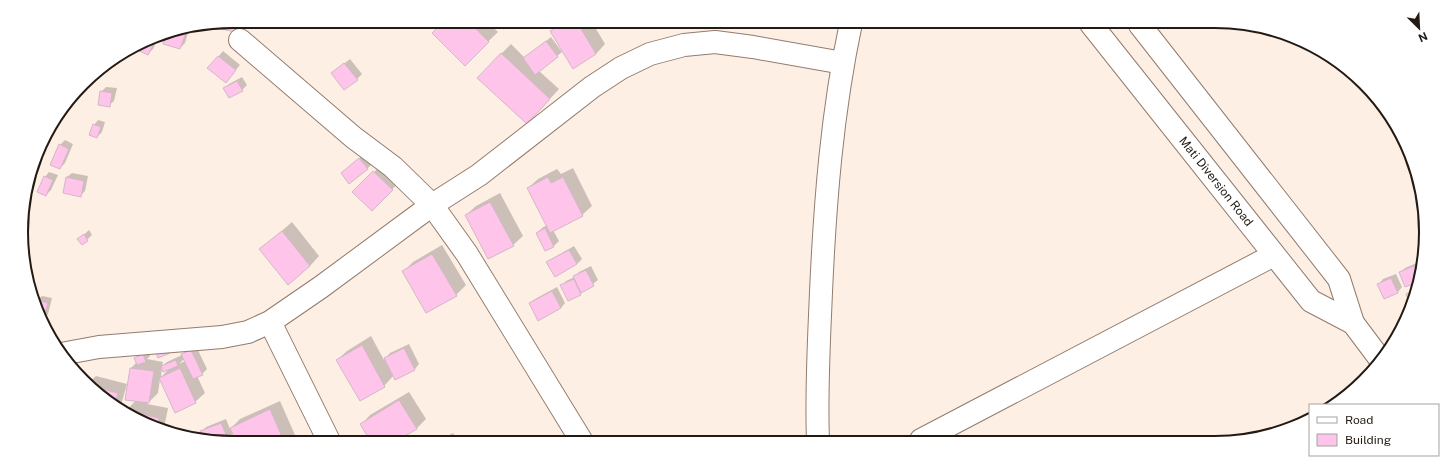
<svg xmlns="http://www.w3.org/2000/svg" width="1447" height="464" font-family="'Public Sans',sans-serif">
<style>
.shadow{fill:#0003;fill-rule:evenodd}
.building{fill:#ffc4e9;stroke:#d2b8c8}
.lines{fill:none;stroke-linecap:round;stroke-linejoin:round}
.street-casing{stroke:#927c6c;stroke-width:24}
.highway-casing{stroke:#927c6c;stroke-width:24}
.street{stroke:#fff;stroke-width:22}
.highway{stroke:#fff;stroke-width:22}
.labels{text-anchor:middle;stroke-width:4;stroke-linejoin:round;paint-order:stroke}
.street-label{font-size:12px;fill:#221a13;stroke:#fff}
.rim{fill:none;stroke:#221a13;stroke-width:2}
</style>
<rect width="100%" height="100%" fill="#feefe5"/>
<path class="shadow" d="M 232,21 L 245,21 L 244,27 L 239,32 L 223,29 L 224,22 Z
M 445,22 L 488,22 L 498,32 L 465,64 L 434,33 Z
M 560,22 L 592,22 L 605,44 L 596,54 L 574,67 L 551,31 Z
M 189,29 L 185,43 L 180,48 L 167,34 Z
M 151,37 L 158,38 L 153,49 L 148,54 L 144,42 Z
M 551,37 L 562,52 L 539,71 L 559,89 L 537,113 L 501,54 L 511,44 L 525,58 Z
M 223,51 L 240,65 L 230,77 L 209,68 Z
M 350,59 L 362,74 L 357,79 L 332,73 Z
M 242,77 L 247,85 L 242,90 L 225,89 L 229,84 Z
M 106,87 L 117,88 L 114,101 L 109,105 L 101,92 Z
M 98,120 L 105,122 L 102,132 L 97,137 L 94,125 Z
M 65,140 L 73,144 L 65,163 L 60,168 L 60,145 Z
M 364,154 L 372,164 L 367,169 L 342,173 Z
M 384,162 L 402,179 L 382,200 L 354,192 Z
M 573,168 L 592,206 L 582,215 L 553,230 L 559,241 L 554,246 L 546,250 L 537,233 L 542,228 L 547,225 L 528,188 L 538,179 L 557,169 L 561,174 Z
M 49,172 L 58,175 L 51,190 L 46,195 L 45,177 Z
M 72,173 L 88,176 L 85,191 L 80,196 L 67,177 Z
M 500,193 L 523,236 L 513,245 L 466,215 L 476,206 Z
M 292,222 L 319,256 L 310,266 L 261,249 Z
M 89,230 L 92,235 L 82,244 L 79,239 Z
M 442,245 L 466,285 L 456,295 L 403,272 L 413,262 Z
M 574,246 L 582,259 L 577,264 L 548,263 L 553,258 Z
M 1419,262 L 1422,268 L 1422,273 L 1419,280 L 1401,272 L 1405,268 Z
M 591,266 L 598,280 L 580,294 L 562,286 L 566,281 L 575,277 L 579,272 Z
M 1396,274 L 1402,287 L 1398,292 L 1379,284 L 1383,279 Z
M 557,287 L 565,303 L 561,308 L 530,303 L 535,299 Z
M 1417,287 L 1411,304 L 1407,294 L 1412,289 Z
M 42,296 L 52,298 L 48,314 L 43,319 L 36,305 L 37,300 Z
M 371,336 L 384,360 L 390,353 L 409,344 L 419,364 L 415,369 L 396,378 L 394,375 L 384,386 L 337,360 L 347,351 Z
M 196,346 L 207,369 L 202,374 L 197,376 L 205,393 L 195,402 L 160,379 L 158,393 L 147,404 L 168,408 L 164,428 L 125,412 L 136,400 L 126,399 L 131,368 L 137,362 L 135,358 L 140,354 L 148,350 L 150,356 L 147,359 L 163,362 L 162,366 L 167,362 L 182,355 L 187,349 ZM 184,359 L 185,361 L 179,364 ZM 162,367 L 170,368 L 161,377 Z
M 96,376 L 127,384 L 120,409 L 115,407 L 89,382 Z
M 409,392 L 426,419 L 416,429 L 399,439 L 370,439 L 361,425 L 370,415 Z
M 280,401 L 295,435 L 291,439 L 236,439 L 233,434 L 228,439 L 204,439 L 202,432 L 206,427 L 226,419 L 230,429 L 240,419 Z
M 453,433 L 457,439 L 442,439 Z"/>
<path class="building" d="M 232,21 L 242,21 L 239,33 L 222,29 L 223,23 Z
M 443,22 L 469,22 L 489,42 L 465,66 L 432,33 Z
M 564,22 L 577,22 L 596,54 L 573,69 L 550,31 Z
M 181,31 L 186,33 L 180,49 L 163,44 L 166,34 Z
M 146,40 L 154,43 L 148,55 L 139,51 L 143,42 Z
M 546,41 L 558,57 L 535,75 L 523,58 Z
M 501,53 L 550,99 L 527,124 L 477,78 Z
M 218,56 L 236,70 L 226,83 L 207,68 Z
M 344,63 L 358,80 L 344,90 L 331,73 Z
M 237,81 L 243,91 L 229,98 L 223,88 Z
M 100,91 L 112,93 L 110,107 L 98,105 Z
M 93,124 L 101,127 L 97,138 L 89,135 Z
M 59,144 L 69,149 L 60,169 L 50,165 Z
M 359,158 L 368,169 L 349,184 L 341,173 Z
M 373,171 L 393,190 L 372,211 L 352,192 Z
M 44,176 L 53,180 L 46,196 L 37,192 Z
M 66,177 L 84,181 L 81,197 L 63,193 Z
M 548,177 L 551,183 L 563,177 L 583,216 L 550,233 L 527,188 Z
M 490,202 L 514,246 L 488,259 L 465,215 Z
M 545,228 L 554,247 L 545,251 L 536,233 Z
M 282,231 L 310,266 L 288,285 L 259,249 Z
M 84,234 L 88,241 L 82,245 L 77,239 Z
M 569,250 L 577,264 L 555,277 L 546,262 Z
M 432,254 L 457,296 L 426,313 L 402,271 Z
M 1414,266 L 1420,279 L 1419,282 L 1405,287 L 1399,272 Z
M 586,270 L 594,286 L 581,293 L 573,276 Z
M 1391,278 L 1398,293 L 1384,299 L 1377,284 Z
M 574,279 L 581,295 L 568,301 L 560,285 Z
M 1416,289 L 1410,305 L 1406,294 Z
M 552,291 L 561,308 L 538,321 L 529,303 Z
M 37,300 L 48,303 L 43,320 L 36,303 Z
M 362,345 L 385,387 L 360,401 L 336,360 Z
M 168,348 L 170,353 L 158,358 L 156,353 Z
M 404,348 L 415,370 L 395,380 L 384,358 Z
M 191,350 L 203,375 L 193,379 L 181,354 Z
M 143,354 L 146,362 L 137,365 L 134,358 Z
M 176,360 L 178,366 L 163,372 L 161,366 Z
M 130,368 L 154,371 L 149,403 L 125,400 Z
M 180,368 L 196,403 L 175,413 L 159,378 Z
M 94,387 L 118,393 L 114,407 Z
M 399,400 L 417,429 L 400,439 L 369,439 L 360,424 Z
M 270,409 L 283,439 L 235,439 L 230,428 Z
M 125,410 L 159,418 L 158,425 L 124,411 Z
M 221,423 L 228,439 L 203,439 L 200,431 Z"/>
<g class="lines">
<g class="street-casing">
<path id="street" d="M 240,40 L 353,137 L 393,167 L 432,205 L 467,254 L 581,440
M 270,322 L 328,439
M 61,354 L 99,347 L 222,337 L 248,332 L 270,322 L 321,287 L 432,205 L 479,175 L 592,87 L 621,68 L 650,54 L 684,45 L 715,42 L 753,47 L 843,63
M 818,440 C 816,391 819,341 821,292 C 825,202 832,112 851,23
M 921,440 L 1274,255"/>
</g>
<g class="highway-casing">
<g id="highway">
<path id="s1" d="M 1091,24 L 1311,301 L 1353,323"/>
<path d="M 1140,25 L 1339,279 L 1353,323 L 1380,359"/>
</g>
</g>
<use href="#street" class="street"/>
<use href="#highway" class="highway"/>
</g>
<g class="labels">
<g class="street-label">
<text dy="4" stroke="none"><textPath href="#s1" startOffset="201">Mati Diversion Road</textPath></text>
</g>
</g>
<path d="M0 0H1447V464H0ZM232 28H1215A204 204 0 0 1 1419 232V232A204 204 0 0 1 1215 436H232A204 204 0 0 1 28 232V232A204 204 0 0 1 232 28Z" fill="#fff" fill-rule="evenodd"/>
<path class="rim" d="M232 28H1215A204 204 0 0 1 1419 232V232A204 204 0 0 1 1215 436H232A204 204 0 0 1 28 232V232A204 204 0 0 1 232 28Z"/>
<rect x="1309" y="404" width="130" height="52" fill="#ffffff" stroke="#a7a3a1"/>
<rect x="1317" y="417" width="20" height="6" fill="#ffffff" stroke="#a7a3a1"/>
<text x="1345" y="424" font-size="12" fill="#221a13">Road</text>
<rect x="1317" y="434" width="20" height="12" fill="#ffc4e9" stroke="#a7a3a1"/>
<text x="1345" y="444" font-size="12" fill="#221a13">Building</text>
<g transform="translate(1419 28) rotate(156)" stroke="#ffffff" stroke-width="3" paint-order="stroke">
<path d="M0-3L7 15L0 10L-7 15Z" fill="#221a13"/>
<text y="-6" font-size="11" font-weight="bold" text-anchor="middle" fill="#221a13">N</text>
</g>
</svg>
